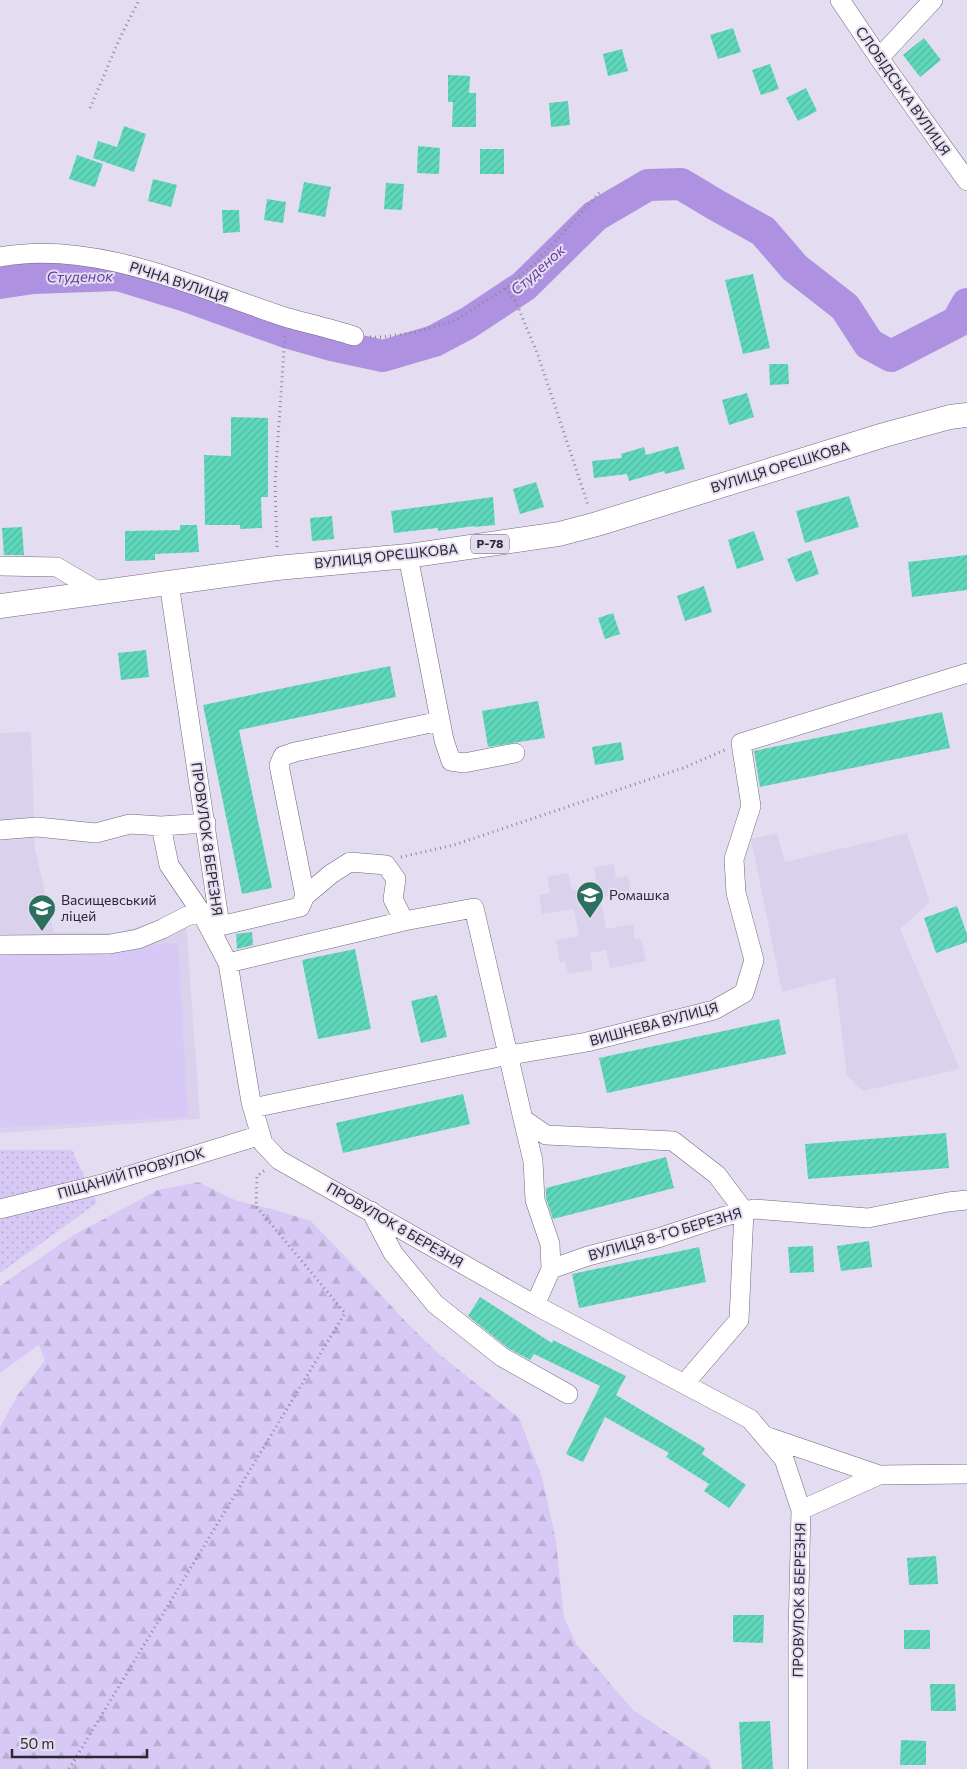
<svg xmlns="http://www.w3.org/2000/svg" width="967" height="1769" font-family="Commissioner,sans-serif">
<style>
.built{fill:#dad2ed}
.grass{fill:url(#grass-dots)}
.forest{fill:url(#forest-firs)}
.park{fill:#d7c9f5}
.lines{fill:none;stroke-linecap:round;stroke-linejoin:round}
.river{stroke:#ae91e0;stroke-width:32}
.building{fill:url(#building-hatch)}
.minor-casing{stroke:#6f697b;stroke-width:20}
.major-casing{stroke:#6f697b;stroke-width:25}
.path{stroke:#8c8795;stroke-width:3;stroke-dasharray:1 4;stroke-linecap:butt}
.minor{stroke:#fff;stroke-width:19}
.major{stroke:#fff;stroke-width:24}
.labels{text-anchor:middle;stroke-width:4;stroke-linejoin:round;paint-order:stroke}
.shield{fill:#e4ddf1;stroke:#625e6a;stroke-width:1}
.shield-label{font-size:12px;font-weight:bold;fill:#2b2830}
.street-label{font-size:14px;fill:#2b2830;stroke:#e4ddf1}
.poi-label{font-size:14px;fill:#2b2830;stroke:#e4ddf1;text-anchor:start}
.water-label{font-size:15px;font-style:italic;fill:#653e9b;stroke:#e4ddf1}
</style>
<defs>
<pattern id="grass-dots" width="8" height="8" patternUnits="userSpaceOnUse" patternTransform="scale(1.25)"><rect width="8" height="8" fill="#d7c9f5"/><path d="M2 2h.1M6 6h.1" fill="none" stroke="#b9add2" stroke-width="1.8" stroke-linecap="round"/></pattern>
<pattern id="forest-firs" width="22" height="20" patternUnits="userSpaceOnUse" patternTransform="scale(1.25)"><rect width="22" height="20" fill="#d7c9f5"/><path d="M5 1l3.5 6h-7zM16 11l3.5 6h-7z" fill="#b9add2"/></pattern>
<pattern id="building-hatch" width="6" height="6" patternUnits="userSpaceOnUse" patternTransform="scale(1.25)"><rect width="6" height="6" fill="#5ed7bb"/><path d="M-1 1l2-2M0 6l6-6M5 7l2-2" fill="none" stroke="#52b9a1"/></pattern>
</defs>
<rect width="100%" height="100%" fill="#e4ddf1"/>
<path class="built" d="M 31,732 L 35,849 L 54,932 L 115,933 L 151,923 L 185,909 L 200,1119 L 0,1133 L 0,733 Z
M 777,833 L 785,862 L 907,833 L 930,902 L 900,929 L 960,1069 L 863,1091 L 847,1076 L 835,978 L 782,992 L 751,839 Z
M 614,864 L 616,878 L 628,876 L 631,891 L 601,897 L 606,929 L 633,924 L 635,939 L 641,939 L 646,961 L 610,968 L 606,950 L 590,953 L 593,970 L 568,974 L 565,962 L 560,963 L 556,940 L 579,936 L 574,909 L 542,914 L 539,895 L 550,893 L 547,877 L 568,873 L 572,890 L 597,886 L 594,867 Z"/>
<path class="grass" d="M 0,1150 L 72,1150 L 97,1203 L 0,1273 Z"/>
<path class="forest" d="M 198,1182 L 237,1201 L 272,1209 L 311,1221 L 356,1268 L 406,1322 L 439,1354 L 519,1418 L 542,1477 L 556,1541 L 564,1618 L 577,1645 L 633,1710 L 709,1760 L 711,1769 L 0,1769 L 0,1427 L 17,1396 L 45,1360 L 39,1345 L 0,1373 L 0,1286 L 72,1236 L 158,1190 Z"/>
<path class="park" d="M 178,943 L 188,1117 L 0,1128 L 0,954 Z"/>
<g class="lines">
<path class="river" d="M 0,283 L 33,278 L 118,275 L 186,296 L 286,332 L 332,345 L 383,356 L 434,341 L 468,323 L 524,286 L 595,216 L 648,185 L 681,184 L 716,205 L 763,231 L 795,268 L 845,307 L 869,344 L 891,356 L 957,322 L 967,304"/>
</g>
<path class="building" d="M 733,28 L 741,52 L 718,59 L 710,35 Z
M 924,38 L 941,60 L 920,77 L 903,55 Z
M 622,49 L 628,71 L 608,76 L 603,54 Z
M 770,64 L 779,89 L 761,95 L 752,70 Z
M 448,75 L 470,76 L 469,93 L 476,93 L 476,127 L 452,127 L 453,102 L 448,102 Z
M 806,88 L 817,111 L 798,121 L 786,98 Z
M 568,101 L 570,125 L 551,127 L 549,103 Z
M 124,126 L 146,134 L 134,172 L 93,158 L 98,141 L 117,147 Z
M 418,146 L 440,148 L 439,174 L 417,173 Z
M 480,149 L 504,149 L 504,174 L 480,174 Z
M 77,155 L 103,164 L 95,187 L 69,179 Z
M 153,179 L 177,185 L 171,207 L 148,201 Z
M 304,182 L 331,187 L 325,217 L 298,212 Z
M 386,183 L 404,184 L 402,210 L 384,209 Z
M 267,199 L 286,202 L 283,223 L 264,220 Z
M 222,210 L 239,210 L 240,232 L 223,233 Z
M 753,274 L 770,348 L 743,354 L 725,280 Z
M 769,364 L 788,364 L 789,384 L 770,385 Z
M 747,393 L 754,417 L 729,425 L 722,400 Z
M 231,417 L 268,418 L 268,497 L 261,497 L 262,528 L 240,529 L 240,525 L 205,525 L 204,455 L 231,456 Z
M 678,446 L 685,469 L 665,474 L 664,471 L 629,481 L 627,474 L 594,478 L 592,461 L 622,458 L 621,454 L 644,447 L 646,455 Z
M 536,482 L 544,507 L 520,514 L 513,489 Z
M 849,496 L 859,527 L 805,543 L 796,511 Z
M 493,497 L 495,525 L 474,527 L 474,526 L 438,531 L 438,528 L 394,533 L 391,511 Z
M 332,516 L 334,539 L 312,541 L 310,518 Z
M 180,525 L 197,525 L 199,552 L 155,554 L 155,560 L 125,561 L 125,531 L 180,530 Z
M 22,527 L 24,555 L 4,555 L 2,528 Z
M 754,531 L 764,560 L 737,569 L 728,540 Z
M 811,550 L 819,574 L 796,582 L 787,559 Z
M 967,555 L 967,590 L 912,597 L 908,562 Z
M 704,586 L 712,612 L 685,621 L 677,596 Z
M 613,613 L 620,634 L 605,639 L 598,618 Z
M 146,650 L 149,677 L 121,680 L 118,653 Z
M 390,666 L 396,697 L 239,730 L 272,888 L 242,894 L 203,705 Z
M 538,701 L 545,738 L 488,747 L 482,711 Z
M 942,712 L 950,748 L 760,787 L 754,751 Z
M 621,742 L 624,760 L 595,765 L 592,747 Z
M 957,906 L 967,934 L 967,942 L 936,953 L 924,918 Z
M 252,932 L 253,945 L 237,949 L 236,934 Z
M 355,949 L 371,1029 L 318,1039 L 302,960 Z
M 437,995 L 447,1037 L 421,1043 L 411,1001 Z
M 779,1019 L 786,1054 L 607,1093 L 599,1058 Z
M 463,1094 L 470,1124 L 343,1153 L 336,1123 Z
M 946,1133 L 949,1168 L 808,1179 L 805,1144 Z
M 666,1157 L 674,1188 L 553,1219 L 546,1198 L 546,1188 Z
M 869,1241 L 872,1267 L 841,1271 L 837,1246 Z
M 813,1246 L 814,1272 L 790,1273 L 788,1247 Z
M 699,1247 L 706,1282 L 579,1308 L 572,1274 Z
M 480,1297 L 552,1343 L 553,1340 L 626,1376 L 616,1395 L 705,1448 L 702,1454 L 746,1485 L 729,1508 L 704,1491 L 709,1484 L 666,1457 L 669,1453 L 605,1417 L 583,1462 L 566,1454 L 600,1386 L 534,1354 L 530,1360 L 508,1348 L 468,1316 Z
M 936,1556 L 938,1584 L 909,1585 L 907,1558 Z
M 733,1615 L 764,1615 L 763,1643 L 733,1642 Z
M 904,1630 L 930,1630 L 930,1649 L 904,1649 Z
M 930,1684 L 955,1684 L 956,1711 L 931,1711 Z
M 770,1721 L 773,1769 L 742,1769 L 739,1722 Z
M 901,1740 L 926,1741 L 926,1765 L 900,1765 Z"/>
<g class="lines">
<g class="minor-casing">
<path id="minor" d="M 840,0 L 879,58 L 967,181
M 879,58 L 933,0
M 0,257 C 95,239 199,289 288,318 C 310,324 332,329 354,336
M 408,556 L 444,740 L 451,761 L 464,763 L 515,753
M 0,566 L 57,567 L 99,592
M 169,583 L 220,926 L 201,912 L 228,963 L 251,1102 L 263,1143 L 279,1160 L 535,1305 L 750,1419 L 784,1459 L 801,1510 L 798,1633 L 798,1769
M 0,830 L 37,827 L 96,833 L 130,824 L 161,826 L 206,823
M 305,896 L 331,874 L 350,862 L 386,865 L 396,879 L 393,899 L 404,921
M 220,926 L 300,907 L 305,896 L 279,765 L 283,756 L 295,752 L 440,721
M 0,945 L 110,944 L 138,939 L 162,929 L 187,916 L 201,912 L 169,865 L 161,826
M 228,963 L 404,921 L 474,908 L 523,1119 L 546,1135 L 673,1141 L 717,1175 L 744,1211 L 739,1320 L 685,1383
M 253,1108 L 499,1057 L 587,1042 L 714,1010 L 744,993 L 754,960 L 736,893 L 734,859 L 751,806 L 741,743 L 967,673
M 523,1119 L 533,1161 L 535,1200 L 550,1244 L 551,1269
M 0,1209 L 102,1184 L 261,1135
M 371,1211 L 393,1253 L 435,1304 L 502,1357 L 568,1394
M 535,1305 L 551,1269 L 588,1256 L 658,1238 L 722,1217 L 754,1209 L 868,1218 L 948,1202 L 967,1200
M 765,1436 L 879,1475 L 967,1474
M 801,1510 L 879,1475"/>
</g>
<g class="major-casing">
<path id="major" d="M 0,606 L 277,568 L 408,556 L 559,534 L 597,524 L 884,435 L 950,417 L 967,415"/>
</g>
<path class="path" d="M 90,108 L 119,40 L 139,0
M 506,288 L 516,302 L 538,355 L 588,505
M 370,337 L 383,337 L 417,332 L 456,320 L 506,288 L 538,260 L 601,191
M 277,547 L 275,483 L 285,334
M 401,857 L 454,845 L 683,768 L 725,750
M 69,1769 L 345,1313 L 256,1206 L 257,1176 L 265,1170"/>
<use href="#minor" class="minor"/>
<use href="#major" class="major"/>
</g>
<defs>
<g id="school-pin" transform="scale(1.4375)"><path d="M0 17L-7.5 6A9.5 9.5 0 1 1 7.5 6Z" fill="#2e7060" stroke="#e4ddf1"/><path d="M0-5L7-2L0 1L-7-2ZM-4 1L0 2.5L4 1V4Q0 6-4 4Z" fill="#fff"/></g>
</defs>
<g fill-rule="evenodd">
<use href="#school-pin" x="590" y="895"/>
<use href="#school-pin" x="42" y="908"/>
</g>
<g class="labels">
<rect class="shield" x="471" y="534.5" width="38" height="19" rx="4"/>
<g class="shield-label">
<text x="490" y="548">Р-78</text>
</g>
<g class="street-label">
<text transform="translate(903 91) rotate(55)" y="5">СЛОБІДСЬКА ВУЛИЦЯ</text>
<text transform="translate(179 282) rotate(18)" y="5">РІЧНА ВУЛИЦЯ</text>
<text transform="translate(780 467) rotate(-17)" y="5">ВУЛИЦЯ ОРЄШКОВА</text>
<text transform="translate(386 556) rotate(-6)" y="5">ВУЛИЦЯ ОРЄШКОВА</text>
<text transform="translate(207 839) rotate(82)" y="5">ПРОВУЛОК 8 БЕРЕЗНЯ</text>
<text transform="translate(654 1024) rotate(-15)" y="5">ВИШНЕВА ВУЛИЦЯ</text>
<text transform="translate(131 1173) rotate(-16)" y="5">ПІЩАНИЙ ПРОВУЛОК</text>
<text transform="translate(395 1225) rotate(30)" y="5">ПРОВУЛОК 8 БЕРЕЗНЯ</text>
<text transform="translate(665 1234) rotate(-16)" y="5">ВУЛИЦЯ 8-ГО БЕРЕЗНЯ</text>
<text transform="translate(799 1600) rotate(-89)" y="5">ПРОВУЛОК 8 БЕРЕЗНЯ</text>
</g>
<g class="poi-label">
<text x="609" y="900">Ромашка</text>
<text x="61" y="905">Васищевський<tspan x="61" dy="16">ліцей</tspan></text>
</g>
<g class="water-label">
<text transform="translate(538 270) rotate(-42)" y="5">Студенок</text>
<text transform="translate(80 277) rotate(-1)" y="5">Студенок</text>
</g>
</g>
<path d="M12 1749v8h135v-8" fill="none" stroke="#2b2830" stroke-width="2.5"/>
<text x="20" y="1749" font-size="15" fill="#2b2830" stroke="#e4ddf1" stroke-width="4" paint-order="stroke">50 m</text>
</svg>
